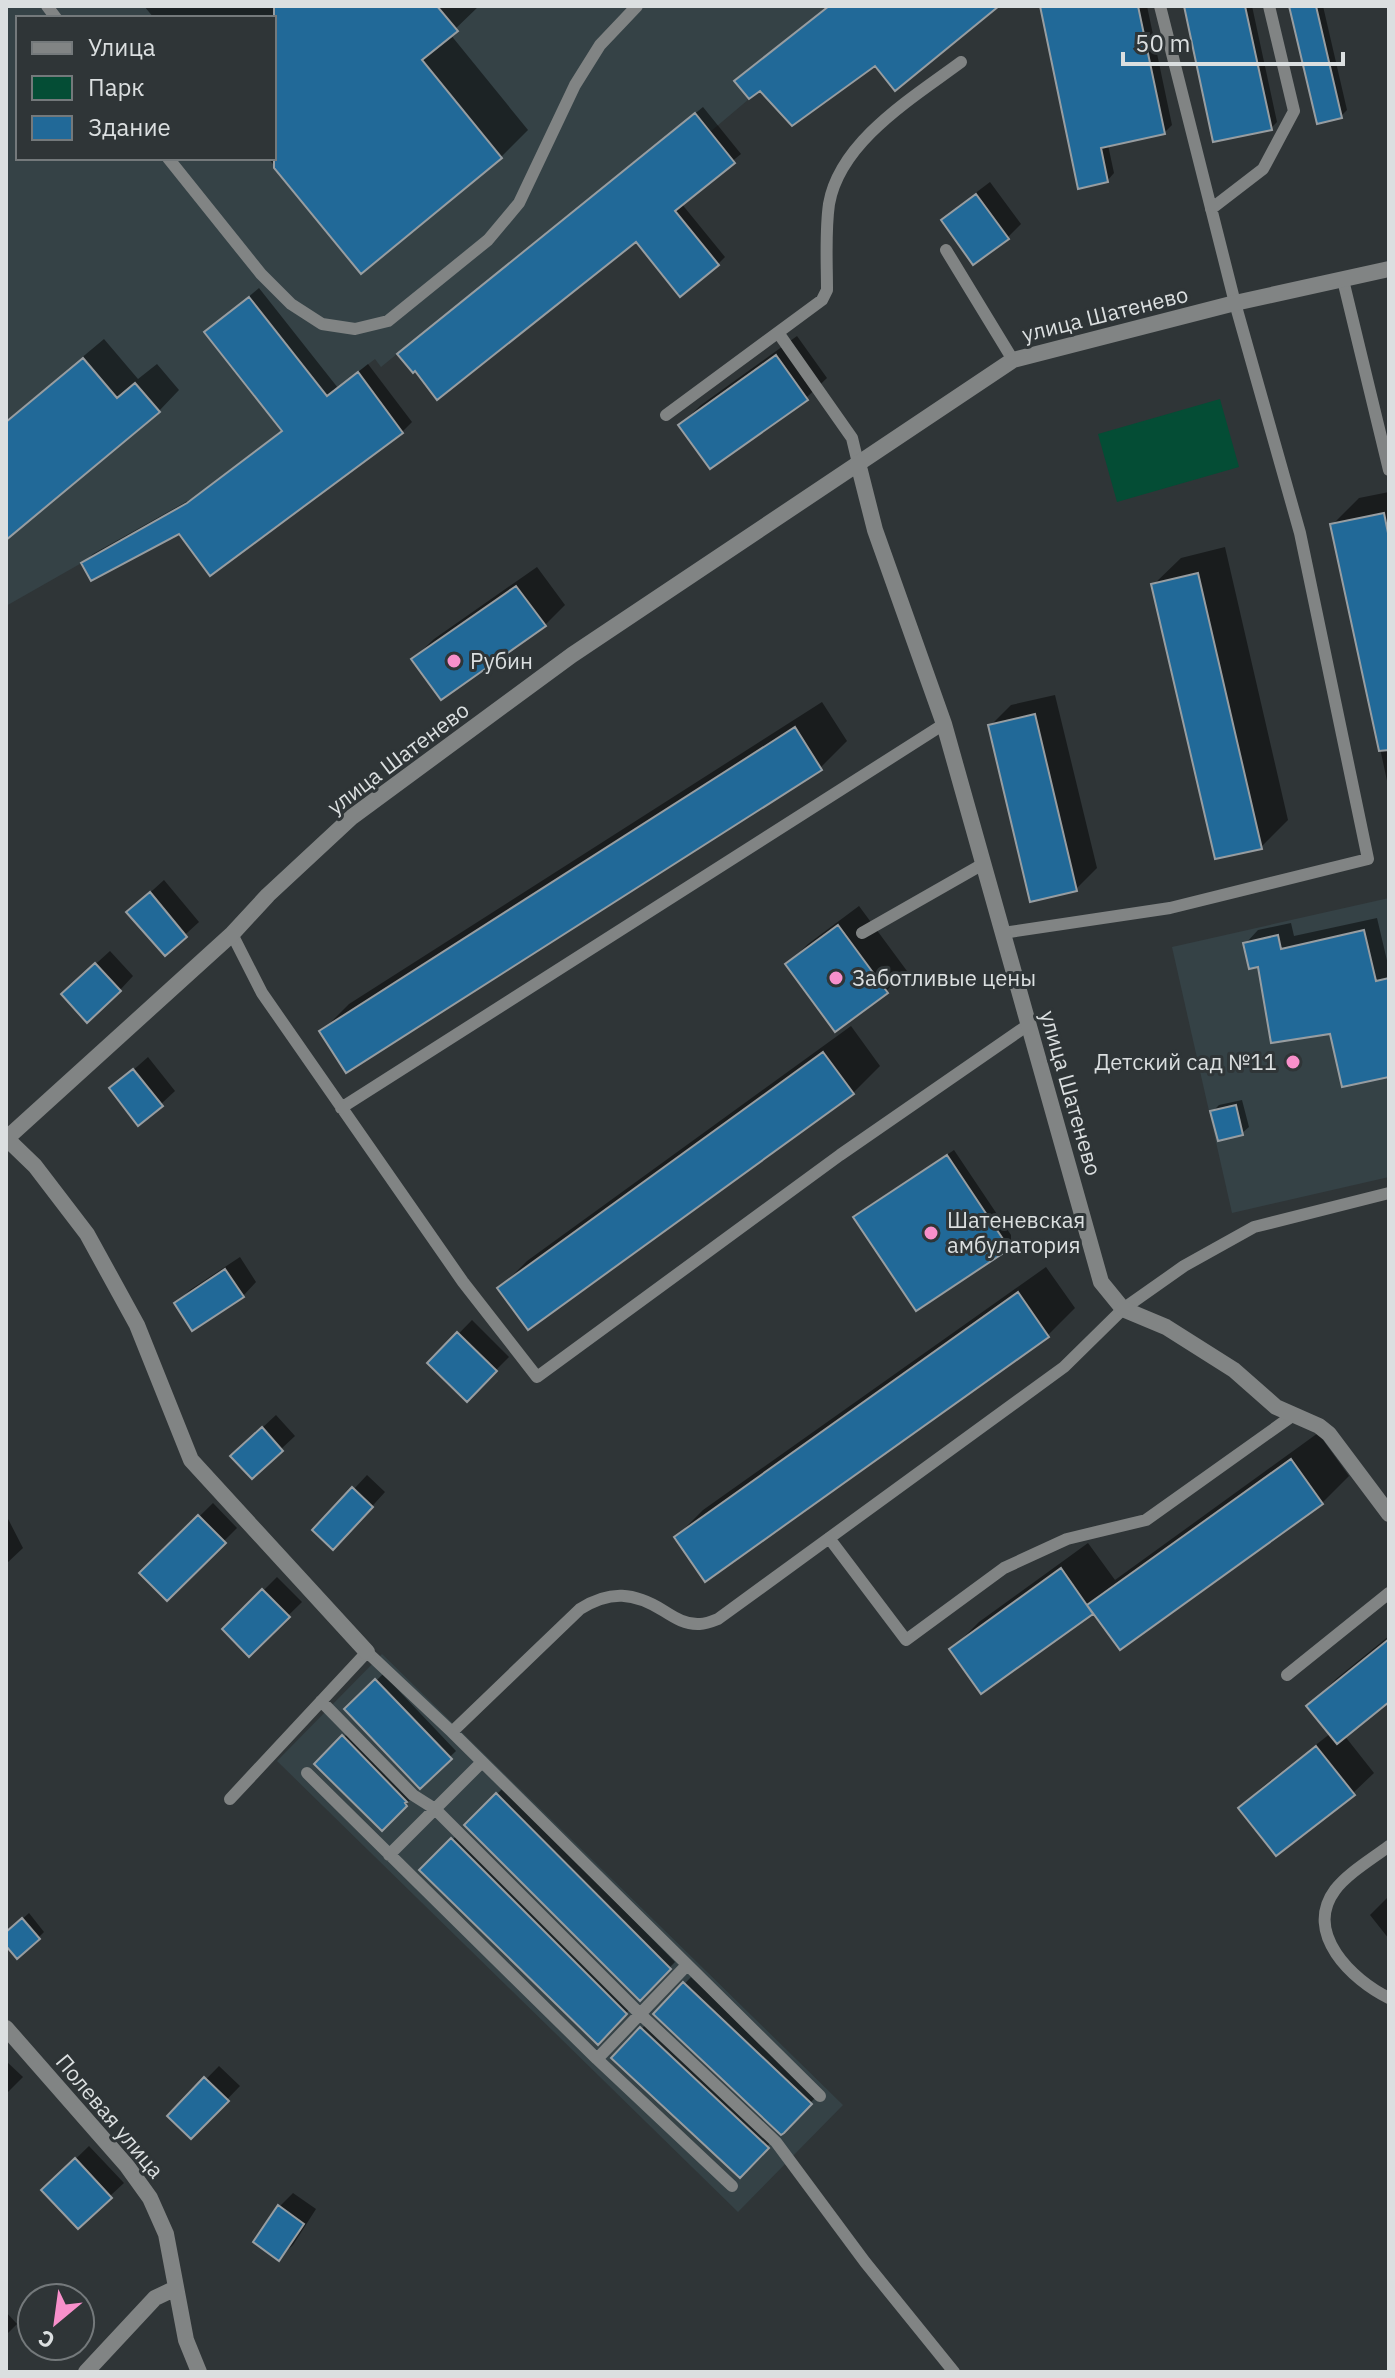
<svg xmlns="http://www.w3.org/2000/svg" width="1395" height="2378" font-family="'IBM Plex Sans',sans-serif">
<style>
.built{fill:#354246;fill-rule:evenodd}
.green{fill:#044d35}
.shadow{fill:#0007}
.building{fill:#216998;stroke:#979da1;stroke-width:2}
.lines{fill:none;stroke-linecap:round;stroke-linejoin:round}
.service{stroke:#818484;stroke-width:12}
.minor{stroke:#818484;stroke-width:16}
.poi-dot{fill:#f890cb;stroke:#2f3537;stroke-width:3}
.labels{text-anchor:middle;stroke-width:6;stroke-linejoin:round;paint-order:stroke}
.street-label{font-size:22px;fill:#dbdfe0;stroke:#2f3537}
.poi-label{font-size:22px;fill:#dbdfe0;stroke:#2f3537;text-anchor:start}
</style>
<rect width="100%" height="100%" fill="#2f3537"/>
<path class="built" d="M 6,6 L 829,6 L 735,80 L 749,99 L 710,132 L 694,113 L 381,367 L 375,359 L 187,503 L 6,606 ZM 18,18 L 274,18 L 274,158 L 18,158 Z
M 1389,898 L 1389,1177 L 1232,1213 L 1172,947 Z
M 382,1654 L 843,2105 L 738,2212 L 277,1761 Z"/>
<path class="green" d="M 1220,399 L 1239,467 L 1117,502 L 1098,434 Z"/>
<path class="shadow" d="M 144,6 L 479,6 L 450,34 L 528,130 L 501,157 L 361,271 L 268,158 L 274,158 L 274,18 L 154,18 Z
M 1042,6 L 1147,6 L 1172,125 L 1164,133 L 1108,145 L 1114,173 L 1107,181 Z
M 1186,6 L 1252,6 L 1277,122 L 1271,128 Z
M 1291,6 L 1323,6 L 1347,110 L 1341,116 Z
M 703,107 L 741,154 L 681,203 L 725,257 L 718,264 L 636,239 L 415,368 L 407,348 Z
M 990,182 L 1021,224 L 1007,238 L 943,220 L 957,207 Z
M 259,288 L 338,388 L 368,364 L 412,422 L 402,432 L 180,532 L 83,563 L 93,554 L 200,494 L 284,429 L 207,332 Z
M 797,336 L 827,378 L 806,398 L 680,425 L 701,405 Z
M 104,339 L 138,379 L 157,364 L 179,390 L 159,411 L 6,538 L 6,421 Z
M 1389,492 L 1389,790 L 1332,525 L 1359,498 Z
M 1225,547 L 1288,820 L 1261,847 L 1153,585 L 1181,558 Z
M 537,567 L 565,605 L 545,625 L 413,659 L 434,639 Z
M 1055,695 L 1097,868 L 1076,889 L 990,726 L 1011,705 Z
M 822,702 L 847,741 L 820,768 L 322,1031 L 349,1004 Z
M 164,880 L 199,922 L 165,953 L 143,899 Z
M 859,906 L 907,971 L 886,991 L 788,964 L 808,944 Z
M 1377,918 L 1389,969 L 1389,1074 L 1331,1031 L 1260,965 L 1245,944 L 1258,930 L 1291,923 L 1294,936 Z
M 110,951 L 133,976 L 120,990 L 77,981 Z
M 851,1026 L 880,1066 L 853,1093 L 500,1288 L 527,1261 Z
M 148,1057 L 175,1091 L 161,1104 L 112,1089 Z
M 1242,1100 L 1249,1127 L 1242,1133 L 1213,1111 L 1219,1105 Z
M 954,1150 L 1011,1235 L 1011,1243 L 1004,1250 L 856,1217 Z
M 240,1257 L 256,1282 L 243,1296 L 176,1303 L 190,1290 Z
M 1046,1267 L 1075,1308 L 1048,1335 L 706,1579 L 676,1537 L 703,1510 Z
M 472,1320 L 509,1357 L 467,1399 L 430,1363 Z
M 276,1415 L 295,1436 L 252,1476 L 246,1443 Z
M 1318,1433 L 1349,1476 L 1322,1503 L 1092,1612 L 952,1649 L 979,1622 L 1088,1543 L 1115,1580 Z
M 367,1475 L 385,1492 L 347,1534 L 354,1489 Z
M 213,1503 L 237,1528 L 167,1598 L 142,1573 Z
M 6,1515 L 23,1548 L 6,1564 Z
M 277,1577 L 302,1602 L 249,1654 L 225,1629 Z
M 1389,1636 L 1389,1699 L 1344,1735 L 1374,1773 L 1353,1793 L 1241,1808 L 1261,1788 L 1331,1733 L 1309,1706 L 1336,1679 Z
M 383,1674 L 456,1751 L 420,1786 L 347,1709 Z
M 350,1731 L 412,1798 L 382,1829 L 317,1764 Z
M 503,1788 L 675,1962 L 640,1998 L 467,1825 Z
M 459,1833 L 632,2007 L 597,2043 L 422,1870 Z
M 1389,1896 L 1389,1939 L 1370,1915 Z
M 29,1913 L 44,1932 L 38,1938 L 6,1943 L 6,1934 Z
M 691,1977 L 817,2096 L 781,2132 L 656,2014 Z
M 648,2022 L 773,2140 L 740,2176 L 614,2057 Z
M 6,2061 L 23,2077 L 6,2094 Z
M 219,2066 L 240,2086 L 191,2137 L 170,2116 Z
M 89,2146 L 124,2183 L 110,2196 L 57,2177 Z
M 293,2193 L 316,2209 L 293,2245 L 279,2258 L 280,2206 Z
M 6,2312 L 17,2324 L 6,2335 Z"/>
<path class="building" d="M 274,6 L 437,6 L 458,31 L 422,60 L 502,158 L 361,274 L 274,168 Z
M 829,6 L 999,6 L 895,91 L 875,66 L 792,126 L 760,91 L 749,99 L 734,81 Z
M 1040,6 L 1138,6 L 1165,134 L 1101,148 L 1108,182 L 1078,189 Z
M 1184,6 L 1245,6 L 1272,130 L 1213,142 Z
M 1289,6 L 1316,6 L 1342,118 L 1317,124 Z
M 695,113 L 735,163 L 675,211 L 719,265 L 680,297 L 636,242 L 437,400 L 415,371 L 413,373 L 397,354 Z
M 976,194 L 1009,239 L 973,265 L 941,220 Z
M 249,297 L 327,396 L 358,372 L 403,433 L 210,576 L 179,534 L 91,581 L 81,563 L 187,503 L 282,431 L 204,332 Z
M 776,355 L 808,400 L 710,469 L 678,425 Z
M 83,358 L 117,398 L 135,383 L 160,412 L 6,540 L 6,422 Z
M 1384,513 L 1389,538 L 1389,750 L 1379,751 L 1330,524 Z
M 1198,573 L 1262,849 L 1215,859 L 1151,584 Z
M 516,586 L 546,626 L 441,700 L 411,659 Z
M 1035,714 L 1077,891 L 1030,902 L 988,725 Z
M 795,727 L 822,770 L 346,1073 L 319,1031 Z
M 150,892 L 187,937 L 165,956 L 126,912 Z
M 838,925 L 888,993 L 835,1032 L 785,964 Z
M 1364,930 L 1376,981 L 1389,978 L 1389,1077 L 1342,1087 L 1330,1034 L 1271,1043 L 1258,967 L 1249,969 L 1243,943 L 1278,935 L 1281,949 Z
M 95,963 L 121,991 L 87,1023 L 61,994 Z
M 823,1052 L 854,1094 L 528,1330 L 497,1288 Z
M 133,1069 L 163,1106 L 138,1126 L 109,1088 Z
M 1236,1105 L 1243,1135 L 1218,1141 L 1210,1111 Z
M 947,1155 L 1005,1242 L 1005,1252 L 916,1311 L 853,1217 Z
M 225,1269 L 244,1297 L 192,1331 L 174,1303 Z
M 1018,1292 L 1049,1337 L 705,1582 L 674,1537 Z
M 457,1332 L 497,1371 L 467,1402 L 427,1363 Z
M 262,1427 L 283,1451 L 252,1479 L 230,1456 Z
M 1291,1459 L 1323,1504 L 1120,1650 L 1087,1605 Z
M 352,1487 L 373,1507 L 333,1550 L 312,1530 Z
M 198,1515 L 226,1543 L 167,1601 L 139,1573 Z
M 1061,1568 L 1093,1614 L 981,1694 L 949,1649 Z
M 262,1589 L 290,1617 L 249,1657 L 222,1629 Z
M 1389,1639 L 1389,1702 L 1337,1744 L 1306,1706 Z
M 375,1679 L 452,1759 L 420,1789 L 344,1709 Z
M 342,1735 L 407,1802 L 405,1803 L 407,1806 L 382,1831 L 314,1764 Z
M 1316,1746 L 1355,1795 L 1276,1856 L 1238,1808 Z
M 496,1793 L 671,1969 L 640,2001 L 464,1825 Z
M 451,1838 L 627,2014 L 598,2045 L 419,1870 Z
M 22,1918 L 40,1939 L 17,1959 L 6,1946 L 6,1932 Z
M 683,1982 L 812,2104 L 784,2133 L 781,2135 L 653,2014 Z
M 640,2027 L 769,2148 L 740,2178 L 611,2058 Z
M 204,2077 L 229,2101 L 191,2139 L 167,2116 Z
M 75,2158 L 112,2198 L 78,2229 L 41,2190 Z
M 278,2205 L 304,2224 L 279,2261 L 253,2242 Z"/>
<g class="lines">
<path class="service" d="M 47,6 L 56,18
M 168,158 L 261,274 L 291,304 L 322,324 L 355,329 L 388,321 L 488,240 L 519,203 L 575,85 L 600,45 L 637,6
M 1211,209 L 1263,169 L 1294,111 L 1269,6
M 946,250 L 1013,360
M 1343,280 L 1389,470
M 779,334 L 852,438 L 858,463
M 666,415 L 822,300 L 827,290 C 827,262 825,232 829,204 C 840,141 914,97 961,62
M 862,933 L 983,864
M 1003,933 L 1170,908 L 1368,859 L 1300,533 L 1235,303 L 1160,6
M 232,934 L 262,993 L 463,1282 L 537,1377 L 840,1155 L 1028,1025
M 341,1108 L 944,724
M 829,1538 L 906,1640 L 1004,1568 L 1067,1539 L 1146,1520 L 1292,1416
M 1287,1675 L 1389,1593
M 321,1701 L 413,1795 L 435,1809 L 640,2014 L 776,2142 L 865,2262 L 954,2372
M 452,1732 L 820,2096
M 307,1773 L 597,2059 L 732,2186
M 230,1799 L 367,1652 L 452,1732 L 580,1609 C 610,1590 634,1592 664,1611 C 675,1618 686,1625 700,1624 C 705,1624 713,1621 718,1619 L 1064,1367 L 1123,1309 L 1184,1266 L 1254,1227 L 1389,1193
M 1389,1846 C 1372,1859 1348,1873 1335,1890 C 1303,1933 1352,1980 1389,1998
M 389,1855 L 482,1762
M 597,2059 L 687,1965"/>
<path class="minor" d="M 858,463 L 875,530 L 944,724 L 1101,1282 L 1123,1309 L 1166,1327 L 1234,1370 L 1276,1407 L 1319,1426 L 1329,1434 L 1389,1514
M 6,1138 L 35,1166 L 87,1234 L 137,1325 L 191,1460 L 367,1652
M 6,1139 L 232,934 L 268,895 L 352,817 L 572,655 L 1013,360 L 1235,303 L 1389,269
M 6,2028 L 127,2166 L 150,2198 L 166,2234 L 186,2340 L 199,2372
M 86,2372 L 155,2298 L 176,2288"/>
</g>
<g class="poi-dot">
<circle cx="454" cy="661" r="8"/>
<circle cx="836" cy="978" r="8"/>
<circle cx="1293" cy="1062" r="8"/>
<circle cx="931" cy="1233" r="8"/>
</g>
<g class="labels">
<g class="street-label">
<text transform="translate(1105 314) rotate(-14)" y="8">улица Шатенево</text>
<text transform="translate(398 758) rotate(-37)" y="8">улица Шатенево</text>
<text transform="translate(1071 1093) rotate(74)" y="8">улица Шатенево</text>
<text transform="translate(110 2116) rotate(50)" y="8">Полевая улица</text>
</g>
<g class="poi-label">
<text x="470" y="669">Рубин</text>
<text x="852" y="986">Заботливые цены</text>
<text x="1277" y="1070" text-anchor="end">Детский сад №11</text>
<text x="947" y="1228">Шатеневская<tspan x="947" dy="25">амбулатория</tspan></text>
</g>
</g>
<rect width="1395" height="2378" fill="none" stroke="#dbdfe0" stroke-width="16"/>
<rect x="16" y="16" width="260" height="144" fill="#2f3537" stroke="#74797b" stroke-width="2"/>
<rect x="32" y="42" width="40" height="12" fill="#818484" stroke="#74797b" stroke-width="2"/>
<text x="88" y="56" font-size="24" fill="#dbdfe0">Улица</text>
<rect x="32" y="76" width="40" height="24" fill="#044d35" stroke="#74797b" stroke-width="2"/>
<text x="88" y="96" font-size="24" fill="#dbdfe0">Парк</text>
<rect x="32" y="116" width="40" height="24" fill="#216998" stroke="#74797b" stroke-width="2"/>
<text x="88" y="136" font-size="24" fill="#dbdfe0">Здание</text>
<g transform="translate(56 2322) rotate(209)"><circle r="38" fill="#2f3537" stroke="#74797b" stroke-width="2"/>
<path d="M0-6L14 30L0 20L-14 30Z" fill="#f890cb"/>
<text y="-12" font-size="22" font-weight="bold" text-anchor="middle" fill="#dbdfe0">С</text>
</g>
<path d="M1123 52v12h220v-12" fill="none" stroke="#dbdfe0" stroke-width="4"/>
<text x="1135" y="52" font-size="24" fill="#dbdfe0" stroke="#2f3537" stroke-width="6" paint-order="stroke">50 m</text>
</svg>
